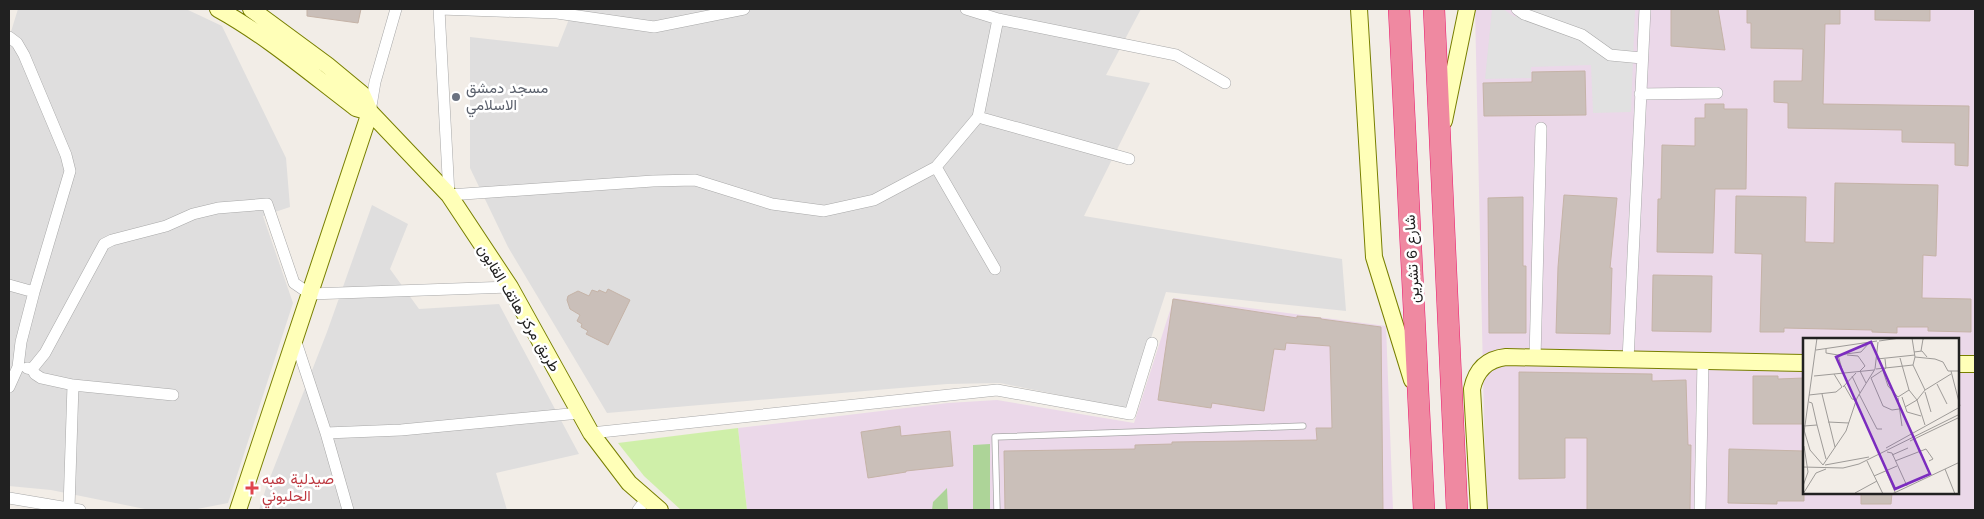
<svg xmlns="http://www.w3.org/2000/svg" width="1984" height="519" font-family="'Work Sans',Vazirmatn,sans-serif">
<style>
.residential{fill:#dfdede}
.industrial{fill:#ebd8e9;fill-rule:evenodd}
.grass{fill:#cfefa9}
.forest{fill:#add498}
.parking{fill:#e1e1e1}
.building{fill:#cabfb9;stroke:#c5b3a7}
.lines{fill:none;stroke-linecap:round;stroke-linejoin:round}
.lane-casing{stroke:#a8a8a8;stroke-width:7}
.street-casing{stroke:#a8a8a8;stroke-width:12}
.secondary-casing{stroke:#787f00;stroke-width:18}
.highway-casing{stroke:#ea196c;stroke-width:22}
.lane{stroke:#fff;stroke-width:5.5}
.street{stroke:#fff;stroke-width:11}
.secondary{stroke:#ffffb8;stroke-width:16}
.highway{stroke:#ef89a1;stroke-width:21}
.worship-dot{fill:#6b7280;stroke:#fff;stroke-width:2}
.health-dot{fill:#e0444e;stroke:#fff;stroke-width:2}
.labels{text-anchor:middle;stroke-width:5;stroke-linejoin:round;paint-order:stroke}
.worship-label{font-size:15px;fill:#5b616d;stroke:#fff;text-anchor:start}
.street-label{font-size:15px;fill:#212121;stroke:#fff}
.health-label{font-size:15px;fill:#be3a42;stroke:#fff;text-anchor:start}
.inset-road{fill:none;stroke:#9e9b98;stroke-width:1}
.view{fill:#7b2cbf;fill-opacity:0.15;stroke:#7b2cbf;stroke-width:2.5}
.inset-edge{fill:none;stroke:#212121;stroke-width:2.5}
</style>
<rect width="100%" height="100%" fill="#f2ede7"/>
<path class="residential" d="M 18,9 L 186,9 L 222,26 L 286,158 L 290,207 L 263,216 L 293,303 L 228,503 L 192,510 L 150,510 L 51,490 L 9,486 L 9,38 Z
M 573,9 L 1141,9 L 1106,75 L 1150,83 L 1084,216 L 1342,259 L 1346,311 L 1166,292 L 1128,409 L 1000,383 L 947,384 L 607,413 L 508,247 L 470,168 L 470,37 L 558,47 Z
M 372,205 L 408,224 L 390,269 L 419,309 L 499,304 L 579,454 L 496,473 L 507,510 L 259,510 L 266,488 L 327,332 Z"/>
<path class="industrial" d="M 1475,9 L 1975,9 L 1975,510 L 1486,510 ZM 1804,339 L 1958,339 L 1958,493 L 1804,493 Z
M 1174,298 L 1386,326 L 1393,510 L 747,510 L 738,428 L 948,403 L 997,400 L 1134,423 Z"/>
<path class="grass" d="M 738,428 L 747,510 L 681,510 L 644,476 L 618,443 Z"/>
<path class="forest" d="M 990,444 L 990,510 L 973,510 L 973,445 Z
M 947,488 L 948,510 L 932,510 L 933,502 Z"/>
<path class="parking" d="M 1492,9 L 1503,9 L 1515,17 L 1521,9 L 1635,9 L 1631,112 L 1593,113 L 1591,65 L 1531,67 L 1531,78 L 1485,79 Z"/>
<path class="building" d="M 307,9 L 361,9 L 358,23 L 307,16 Z
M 1671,9 L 1718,9 L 1725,50 L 1671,46 Z
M 1747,9 L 1840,9 L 1840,24 L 1825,24 L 1823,104 L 1969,106 L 1968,166 L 1955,165 L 1955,143 L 1902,142 L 1902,130 L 1788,128 L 1788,103 L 1774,102 L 1774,81 L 1802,81 L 1803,49 L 1751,48 L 1751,23 L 1747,23 Z
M 1875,9 L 1930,9 L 1930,21 L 1875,20 Z
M 1585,71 L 1586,115 L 1484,116 L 1483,83 L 1532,82 L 1532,72 Z
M 1705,104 L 1724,104 L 1724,109 L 1747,109 L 1746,189 L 1715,189 L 1713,253 L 1657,252 L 1658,199 L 1661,199 L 1662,145 L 1695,146 L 1695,118 L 1705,118 Z
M 1835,183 L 1938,185 L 1936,256 L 1923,255 L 1922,298 L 1971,299 L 1971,332 L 1928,331 L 1928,327 L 1897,327 L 1897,333 L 1872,332 L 1872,330 L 1784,328 L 1784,332 L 1760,332 L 1762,254 L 1735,253 L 1736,196 L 1806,197 L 1805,242 L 1834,243 Z
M 1564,195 L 1617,198 L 1610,268 L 1612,268 L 1610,334 L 1556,333 L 1558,267 Z
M 1523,197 L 1523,266 L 1526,266 L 1526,333 L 1489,333 L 1488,198 Z
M 1653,275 L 1712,276 L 1711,332 L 1652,331 Z
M 608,289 L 630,300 L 608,345 L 586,334 L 588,331 L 581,327 L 582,324 L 577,321 L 580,315 L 570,309 L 567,300 L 568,296 L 578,291 L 589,296 L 592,290 L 598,292 L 599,290 L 606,293 Z
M 1173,299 L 1297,318 L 1297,316 L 1321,318 L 1321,319 L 1381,327 L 1383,510 L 1005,510 L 1004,451 L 1135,449 L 1135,445 L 1172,444 L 1172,442 L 1317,440 L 1316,428 L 1332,428 L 1330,346 L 1286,343 L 1285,350 L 1274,349 L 1264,411 L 1212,403 L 1211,408 L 1158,400 Z
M 1519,372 L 1652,374 L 1652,381 L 1686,380 L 1688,445 L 1691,445 L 1690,510 L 1587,510 L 1587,438 L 1565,438 L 1565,478 L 1519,479 Z
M 1753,376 L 1778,376 L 1778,379 L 1804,378 L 1804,424 L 1753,424 Z
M 900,426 L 901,436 L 950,431 L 953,466 L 906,471 L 906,472 L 868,478 L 861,432 Z
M 1729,449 L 1804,451 L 1804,501 L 1777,501 L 1777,504 L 1728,503 Z
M 1861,493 L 1892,493 L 1891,504 L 1861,504 Z"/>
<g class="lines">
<g class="lane-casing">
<path id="lane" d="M 997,510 L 995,437 L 1303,426"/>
</g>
<g class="street-casing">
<path id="street" d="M 439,9 L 449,195 L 653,181 L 695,180 L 772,204 L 824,211 L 874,200 L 936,167 L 978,117 L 998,19
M 440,9 L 557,13 L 654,27 L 744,9
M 966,9 L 998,19 L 1176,55 L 1225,83
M 1517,9 L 1524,14 L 1582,35 L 1610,55 L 1642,58
M 9,37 L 17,43 L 24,55 L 66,155 L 70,171 L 34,292 L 21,342 L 18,367 L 9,387
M 1640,94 L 1717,93
M 370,112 L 375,82 L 396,9
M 978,117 L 1129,159
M 936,167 L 995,269
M 9,285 L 34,292
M 295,339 L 326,433 L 348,510
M 1535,358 L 1541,128
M 1628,360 L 1645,9
M 27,368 L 32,369 L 35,374 L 41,378 L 73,385 L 173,395
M 32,369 L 45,353 L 104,244 L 112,240 L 166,226 L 193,214 L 218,208 L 267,204 L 294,283 L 310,294 L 510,287
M 326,433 L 401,430 L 580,413
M 591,433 L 997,390 L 1130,414 L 1152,343
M 9,498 L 80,510
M 69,508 L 73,385
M 638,510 L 647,498
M 1700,510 L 1703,361"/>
</g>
<g class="secondary-casing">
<path id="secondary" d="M 218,9 C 267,36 311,74 356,108 L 370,112
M 251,9 L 327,65 L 362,94 L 370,112 L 449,195 L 510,287 L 591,433 L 629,483 L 660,510
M 1359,9 L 1374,257 L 1412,380
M 1444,121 L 1467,9
M 1958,364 L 1975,364
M 238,510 L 370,112
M 1479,510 L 1472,389 C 1476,370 1487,359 1506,357 L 1804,363"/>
</g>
<g class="highway-casing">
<path id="highway" d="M 1399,9 L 1424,510
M 1434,9 L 1457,510"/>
</g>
<use href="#lane" class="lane"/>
<use href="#street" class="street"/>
<use href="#secondary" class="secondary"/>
<use href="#highway" class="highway"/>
</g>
<circle class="worship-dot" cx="456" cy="97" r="5"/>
<path class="health-dot" d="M249.5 480.5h5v5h5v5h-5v5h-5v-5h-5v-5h5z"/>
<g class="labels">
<g class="worship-label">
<text x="466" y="93">مسجد دمشق<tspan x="466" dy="17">الاسلامي</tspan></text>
</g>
<g class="street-label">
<text transform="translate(1412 259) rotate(-93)" y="5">شارع 6 تشرين</text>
<text transform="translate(519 308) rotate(59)" y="5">طريق مركز هاتف القابون</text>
</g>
<g class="health-label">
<text x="262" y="484">صيدلية هبه<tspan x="262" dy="17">الحلبوني</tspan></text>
</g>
</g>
<g transform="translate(1803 338)">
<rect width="156" height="156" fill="#f2ede7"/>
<path class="inset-road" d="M 76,3 L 97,0M 23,11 L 23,15 L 35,17 L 58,14 L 66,5M 13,12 L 74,3M 118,13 L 120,1 L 123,0M 111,14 L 119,13 L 124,19M 35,17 L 40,35M 44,17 L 55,18 L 60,25 L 62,28 L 57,33 L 63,45M 112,19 L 132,21 L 140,24 L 145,33 L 157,33M 97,20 L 106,52 L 114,62 L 102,69M 74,21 L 112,17M 82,21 L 83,30 L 68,40 L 80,68 L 89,72 L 96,71M 110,27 L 122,52 L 114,62 L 122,87M 73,31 L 110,27 L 112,19 L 109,0M 80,33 L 85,48 L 95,59 L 106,52M 148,33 L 157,68M 11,38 L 71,32M 49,38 L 57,55M 134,46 L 144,66M 41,47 L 49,61 L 54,62M 40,49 L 53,35M 122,52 L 148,36M 122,54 L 128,74M 19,56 L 32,109M 56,56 L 74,91 L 79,91M 6,57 L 33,54 L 39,49 L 31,36M 99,59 L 104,74 L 118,78M 95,60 L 99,88M 6,64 L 9,65 L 14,87M 25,84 L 46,85M 1,88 L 14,87 L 23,121M 1,92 L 7,112 L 20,127M 0,102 L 14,0M 107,103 L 157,79M 83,110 L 157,69M 84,114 L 89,115 L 104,148M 89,117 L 105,110M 64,123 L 80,156M 92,123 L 123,111 L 130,121 L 126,123M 20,127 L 43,93 L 54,60 L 72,31 L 75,4M 22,127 L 66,119M 0,129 L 40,130 L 56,126 L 157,76M 142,131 L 152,156M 83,133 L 92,154M 71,138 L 94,128M 0,148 L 5,134 L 1,108M 52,155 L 74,143M 0,156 L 13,135 L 23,131M 89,156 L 157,124"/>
<path class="view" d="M 68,4 L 127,136 L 92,151 L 33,19 Z"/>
<rect width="156" height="156" class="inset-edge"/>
</g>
<rect width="1984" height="519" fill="none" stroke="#212121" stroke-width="20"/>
</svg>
